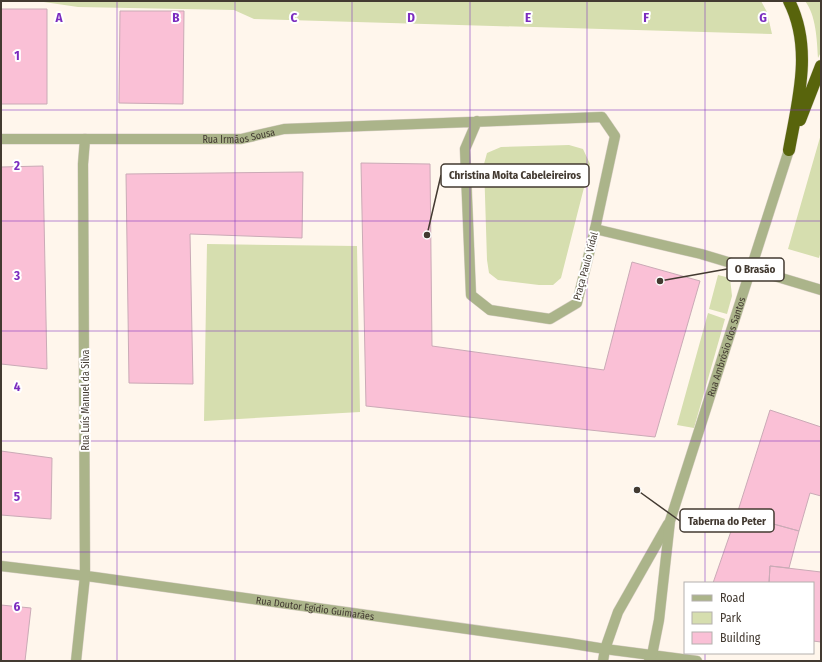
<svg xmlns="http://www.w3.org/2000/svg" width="822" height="662" font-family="'Fira Sans Condensed',sans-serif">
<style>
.green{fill:#d6deaf}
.building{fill:#fac0d6;stroke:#caaab6}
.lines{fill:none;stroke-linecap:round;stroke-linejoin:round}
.minor-casing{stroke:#d9d0c7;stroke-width:11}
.highway-casing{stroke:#d9d0c7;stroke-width:13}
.minor{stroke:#abb48a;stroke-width:10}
.highway{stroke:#58640c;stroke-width:12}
.grid{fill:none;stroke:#7b2cbf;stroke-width:1;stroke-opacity:0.55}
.labels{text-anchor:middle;stroke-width:4;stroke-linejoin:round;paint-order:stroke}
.street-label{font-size:10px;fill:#433a31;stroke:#fff}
.grid-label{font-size:13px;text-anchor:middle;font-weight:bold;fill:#7b2cbf;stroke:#fff;stroke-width:4;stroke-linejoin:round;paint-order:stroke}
.leader{fill:none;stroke:#433a31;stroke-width:1.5}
.callout-dot{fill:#433a31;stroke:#fff;stroke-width:1.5}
.callout{fill:#fff;stroke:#433a31;stroke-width:1.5}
.callout-label{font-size:11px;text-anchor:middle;font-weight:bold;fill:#433a31}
</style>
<rect width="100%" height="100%" fill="#fff6ec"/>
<path class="green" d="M 37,1 L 761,1 L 767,12 L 772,34 L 254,19 L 234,10 L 78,7 Z
M 805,1 L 821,1 L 821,52 L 818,58 C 817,40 816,15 805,1 Z
M 821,134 L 821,251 L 819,258 L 788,249 Z
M 569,145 L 583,149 L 590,164 L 561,278 L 553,285 L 539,285 L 498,280 L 489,273 L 487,260 L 484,164 L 487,153 L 501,147 Z
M 207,244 L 357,246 L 360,412 L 204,421 Z
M 718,275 L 730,278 L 732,296 L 727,314 L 709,309 Z
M 708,313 L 725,319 L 694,428 L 677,425 Z"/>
<path class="building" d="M 1,9 L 47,9 L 47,104 L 1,104 Z
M 120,11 L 184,11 L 183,104 L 119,103 Z
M 361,163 L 430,164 L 432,346 L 604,370 L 632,262 L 700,281 L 655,437 L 366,406 Z
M 43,166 L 47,369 L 1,364 L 1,167 Z
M 303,172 L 302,238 L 190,234 L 193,384 L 129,383 L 126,174 Z
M 770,410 L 821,427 L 821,496 L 810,493 L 799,531 L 737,514 Z
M 1,451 L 52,458 L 51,519 L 1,515 Z
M 737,514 L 799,531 L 789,568 L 770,566 L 769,583 L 713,583 Z
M 770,566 L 821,572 L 821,642 L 813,641 L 813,583 L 769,583 Z
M 1,605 L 31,608 L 25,661 L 1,661 Z"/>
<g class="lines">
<g class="minor-casing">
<g id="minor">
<path id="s1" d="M 1,139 L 241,139 L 284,129 L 602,117 L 615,136 L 595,229 L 577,303 L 550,319 L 490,310 L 471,295 L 465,149 L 477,121"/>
<path d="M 595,229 L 701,254 L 821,290"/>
<path id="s2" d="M 1,566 L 94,577 L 568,643 L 605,649 L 697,661"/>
<path d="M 76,661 L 85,576 L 83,164 L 85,139"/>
<path d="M 603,661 L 605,649 L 618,612 L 668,524"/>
<path id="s3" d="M 649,661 L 652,655 L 659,620 L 670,521 L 789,150"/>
</g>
</g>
<g class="highway-casing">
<path id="highway" d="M 789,1 C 813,48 798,100 789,150
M 800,120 L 821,66"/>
</g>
<use href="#minor" class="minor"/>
<use href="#highway" class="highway"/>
</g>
<path class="grid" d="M 117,1 L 117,661M 235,1 L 235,661M 352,1 L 352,661M 470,1 L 470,661M 587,1 L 587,661M 705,1 L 705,583M 1,110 L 821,110M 1,221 L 821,221M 1,331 L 821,331M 1,441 L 821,441M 1,552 L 821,552M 705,653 L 705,661"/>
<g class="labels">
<g class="street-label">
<text dy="4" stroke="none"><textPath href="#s1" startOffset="238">Rua Irmãos Sousa</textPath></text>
<text transform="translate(585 266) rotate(-75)" y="4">Praça Paulo Vidal</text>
<text dy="4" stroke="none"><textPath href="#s3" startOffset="325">Rua Ambrósio dos Santos</textPath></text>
<text transform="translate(85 400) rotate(-90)" y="4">Rua Luís Manuel da Silva</text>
<text dy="4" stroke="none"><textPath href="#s2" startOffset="317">Rua Doutor Egídio Guimarães</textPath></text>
</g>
</g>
<g class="grid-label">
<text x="59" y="22">A</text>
<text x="176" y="22">B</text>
<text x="294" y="22">C</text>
<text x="411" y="22">D</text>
<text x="528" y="22">E</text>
<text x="646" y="22">F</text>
<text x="763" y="22">G</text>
<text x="17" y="60">1</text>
<text x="17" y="170">2</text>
<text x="17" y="280">3</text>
<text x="17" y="391">4</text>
<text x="17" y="501">5</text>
<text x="17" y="611">6</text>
</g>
<path class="leader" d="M427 235L441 175M660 281L727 269M637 490L680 521"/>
<g class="callout-dot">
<circle cx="427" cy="235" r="4"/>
<circle cx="660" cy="281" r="4"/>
<circle cx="637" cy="490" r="4"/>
</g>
<g class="callout">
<rect x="441" y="164" width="148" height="23" rx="4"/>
<rect x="727" y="258" width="57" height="23" rx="4"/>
<rect x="680" y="509" width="94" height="23" rx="4"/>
</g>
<g class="callout-label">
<text x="515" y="179">Christina Moita Cabeleireiros</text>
<text x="755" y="273">O Brasão</text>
<text x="727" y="525">Taberna do Peter</text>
</g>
<rect width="822" height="662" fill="none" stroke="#433a31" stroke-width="4"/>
<rect x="684" y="582" width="130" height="72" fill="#ffffff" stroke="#b4b0ad"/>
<rect x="692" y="595" width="20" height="6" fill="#abb48a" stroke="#b4b0ad"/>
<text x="720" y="602" font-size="12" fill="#433a31">Road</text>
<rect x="692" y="612" width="20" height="12" fill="#d6deaf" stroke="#b4b0ad"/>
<text x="720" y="622" font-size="12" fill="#433a31">Park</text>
<rect x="692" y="632" width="20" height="12" fill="#fac0d6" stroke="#b4b0ad"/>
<text x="720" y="642" font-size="12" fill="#433a31">Building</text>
</svg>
